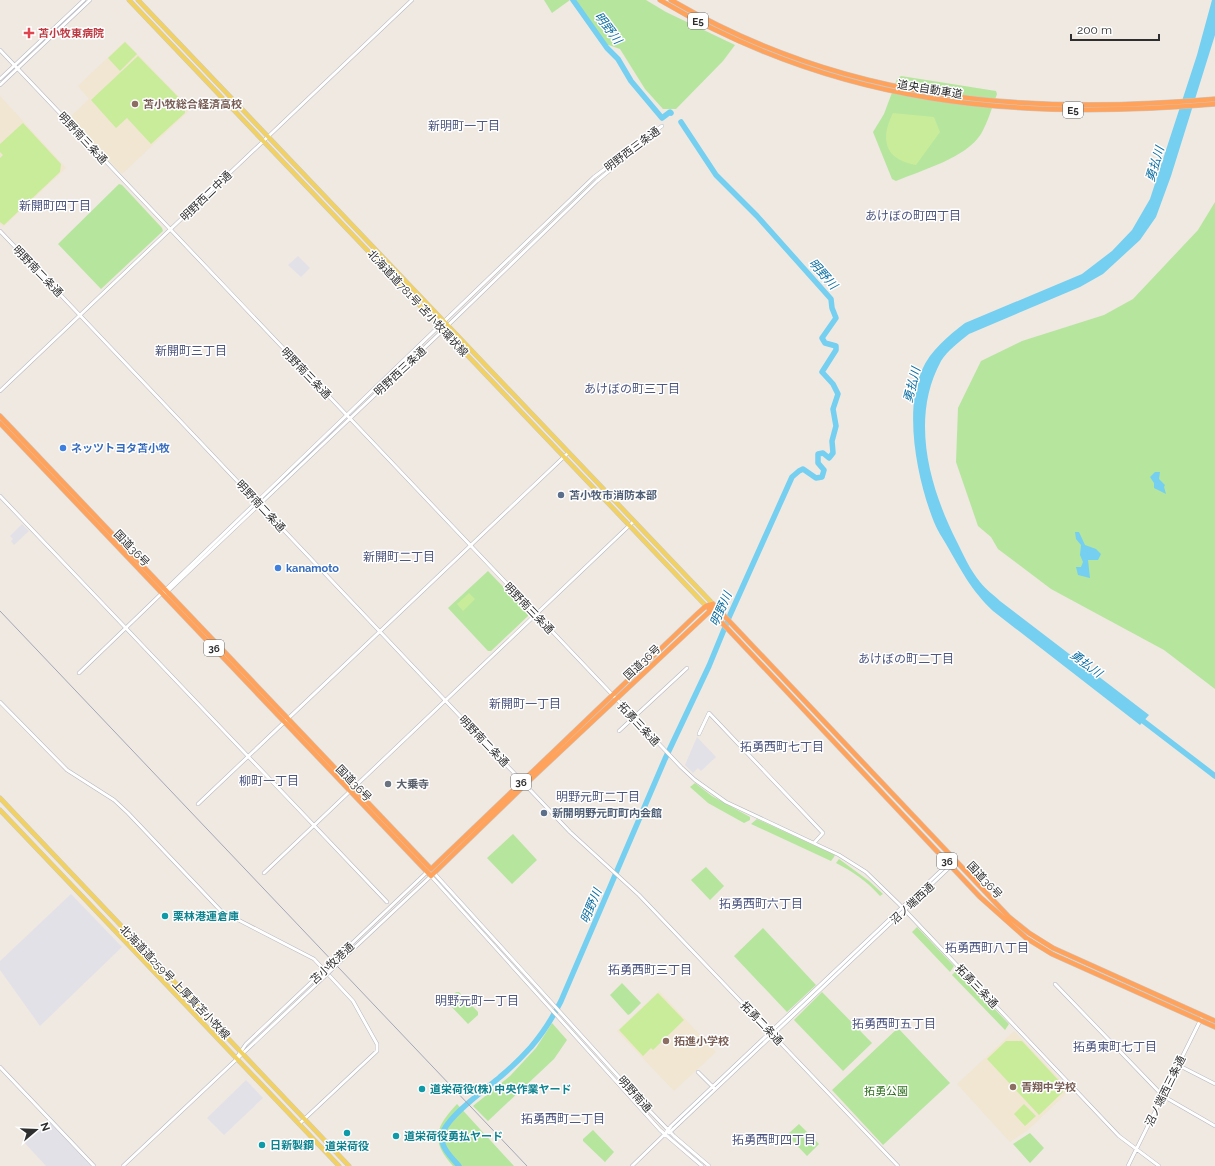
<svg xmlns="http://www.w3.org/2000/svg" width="1215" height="1166" font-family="Raleway,'Noto Sans JP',sans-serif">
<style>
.industrial{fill:#e3e1e8}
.education{fill:#f0e6d1}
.green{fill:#b6e59e}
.pitch{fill:#c9ec9a}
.water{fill:#75cff0}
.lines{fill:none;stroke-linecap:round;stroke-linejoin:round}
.river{stroke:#75cff0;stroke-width:5.5}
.minor-casing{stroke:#b4b7c1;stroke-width:4}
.major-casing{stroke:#c9c9c9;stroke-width:5}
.highway-casing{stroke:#c9c9c9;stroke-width:5.5}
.minor{stroke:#fff;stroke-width:3}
.major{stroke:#f2d163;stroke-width:4}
.highway{stroke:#ffa35c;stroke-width:4.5}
.rail{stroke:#a3a6b8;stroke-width:1}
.minor-bridge-casing{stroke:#b4b7c1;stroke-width:4;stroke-linecap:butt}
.minor-bridge{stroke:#fff;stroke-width:3}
.health-dot{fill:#e0444e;stroke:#fff;stroke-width:1.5}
.education-dot{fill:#8d6e63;stroke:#fff;stroke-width:1.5}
.shop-dot{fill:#3f7fe0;stroke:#fff;stroke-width:1.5}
.service-dot{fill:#5c6f8a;stroke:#fff;stroke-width:1.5}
.worship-dot{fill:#6b7280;stroke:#fff;stroke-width:1.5}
.culture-dot{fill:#0f9aa8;stroke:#fff;stroke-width:1.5}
.labels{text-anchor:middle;stroke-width:3;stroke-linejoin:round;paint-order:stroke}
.shield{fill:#fff;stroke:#6d6d6d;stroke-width:1}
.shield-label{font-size:10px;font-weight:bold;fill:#2e2e2e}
.health-label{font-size:11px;font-weight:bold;fill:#be3a42;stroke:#fff;text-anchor:start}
.street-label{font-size:11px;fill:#2e2e2e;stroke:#fff}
.education-label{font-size:11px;font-weight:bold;fill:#785e54;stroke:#fff;text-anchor:start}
.shop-label{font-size:11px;font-weight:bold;fill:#366cbe;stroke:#fff;text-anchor:start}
.service-label{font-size:11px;font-weight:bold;fill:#4e5e75;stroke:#fff;text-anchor:start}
.worship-label{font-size:11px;font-weight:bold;fill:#5b616d;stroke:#fff;text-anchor:start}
.culture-label{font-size:11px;font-weight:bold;fill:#0d838f;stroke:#fff;text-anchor:start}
.park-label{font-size:11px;fill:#2c6e1b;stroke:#fff}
.water-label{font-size:12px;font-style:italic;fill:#0d6fa3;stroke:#fff}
.neighbourhood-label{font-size:12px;fill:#4d5680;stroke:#fff}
</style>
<rect width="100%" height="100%" fill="#efe9e1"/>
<path class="industrial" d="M 298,256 L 310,268 L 301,277 L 288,265 Z
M 22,524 L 29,531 L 14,545 L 11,541 L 13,539 L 10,536 Z
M 697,737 L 716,757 L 701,771 L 698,768 L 693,773 L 685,765 Z
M 71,894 L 122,947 L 40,1026 L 0,970 L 0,961 Z
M 246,1080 L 263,1098 L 224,1135 L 207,1118 Z
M 48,1120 L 91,1166 L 46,1166 L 22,1140 Z"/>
<path class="education" d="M 125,41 L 191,109 L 122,174 L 68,119 L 89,99 L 78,86 Z
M 0,96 L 66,168 L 3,227 L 0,224 Z
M 659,991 L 716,1052 L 674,1091 L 617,1031 Z
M 1014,1031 L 1070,1090 L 1028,1130 L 1010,1142 L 957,1084 Z"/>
<path class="green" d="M 544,0 L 646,0 L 666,12 L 735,45 L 723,61 L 676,109 L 663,109 L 645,89 L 620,49 L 600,42 L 570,0 L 552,13 Z
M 901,76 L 996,91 L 997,94 C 992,107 988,122 981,134 C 966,158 922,170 896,181 L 892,179 L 873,132 L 884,114 L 897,79 Z
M 119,184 L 122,185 L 162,228 L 163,231 L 101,289 L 58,244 Z
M 1215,202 L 1215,689 L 1164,650 L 1051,589 L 998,549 L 991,537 L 978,526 L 956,462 L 958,408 L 981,361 L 1022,341 L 1104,315 L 1133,299 L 1198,230 Z
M 488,571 L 528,613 L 528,616 L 491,651 L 488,651 L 448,608 Z
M 695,783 L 712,796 L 750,817 L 750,820 L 744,823 L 708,803 L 690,787 Z
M 757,819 L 835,855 L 834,857 L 831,861 L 751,824 Z
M 513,834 L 537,860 L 512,884 L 487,858 Z
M 839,859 L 869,881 L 883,894 L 880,896 C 868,882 852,871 836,863 Z
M 706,867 L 724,886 L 710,900 L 691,880 Z
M 917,927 L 954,966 L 950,972 L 912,932 Z
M 763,928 L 816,985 L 787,1012 L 734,956 Z
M 956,971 L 958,971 L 1009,1024 L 1005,1030 L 952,975 Z
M 622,983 L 641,1003 L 630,1014 L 628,1015 L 610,995 Z
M 456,992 L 459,992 L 478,1012 L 478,1015 L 468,1024 L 448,1003 L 447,1001 Z
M 822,992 L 872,1043 L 843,1071 L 794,1020 Z
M 552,1023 L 567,1040 L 554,1059 L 488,1121 L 473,1106 L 510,1076 L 536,1048 Z
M 898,1028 L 950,1083 L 883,1145 L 832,1090 Z
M 457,1104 L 514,1166 L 453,1166 C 430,1140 435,1128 457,1104 Z
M 799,1124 L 819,1144 L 807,1156 L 787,1135 Z
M 593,1130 L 614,1152 L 605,1162 L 583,1141 L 583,1139 Z
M 1030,1133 L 1044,1148 L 1030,1163 L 1013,1144 Z"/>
<path class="pitch" d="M 125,42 L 137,54 L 120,71 L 108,58 Z
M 138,56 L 185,104 L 185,113 L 151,144 L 127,118 L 116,128 L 91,100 Z
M 893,113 L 934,117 L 940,132 L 916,165 C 884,159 880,139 893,113 Z
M 23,123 L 61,164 L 60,172 L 4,225 L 0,222 L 0,158 L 3,155 L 0,152 L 0,144 Z
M 469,593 L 475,599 L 463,611 L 457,604 Z
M 658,993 L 684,1020 L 653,1050 L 651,1048 L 643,1056 L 619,1030 Z
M 1006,1041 L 1022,1041 L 1062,1084 L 1063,1092 L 1039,1115 L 987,1059 Z
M 1024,1104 L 1036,1116 L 1025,1126 L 1014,1114 Z"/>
<path class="water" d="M 1212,0 L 1215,0 L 1215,35 L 1171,176 L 1156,217 L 1140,240 L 1103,274 L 1080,287 L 969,334 C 959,342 948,350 941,361 C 910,418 929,486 956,540 C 963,554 970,570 980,582 C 985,589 994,595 1000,601 L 1149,715 L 1140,725 L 993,611 C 971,590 961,570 946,544 C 942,537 937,530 934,522 C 918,482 903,412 922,370 C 930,351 949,335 965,323 L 1082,274 L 1112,251 L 1132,230 L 1150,199 L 1197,55 Z
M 1155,472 L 1160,472 L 1159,479 L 1165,485 L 1164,487 L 1166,494 L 1154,488 L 1154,483 L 1150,477 Z
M 1075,532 L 1079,532 L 1085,545 L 1096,549 L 1101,554 L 1098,560 L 1088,560 L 1090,578 L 1078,575 L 1076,567 L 1081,567 L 1083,562 L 1080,555 L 1081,545 L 1076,539 Z"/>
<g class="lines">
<path class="river" d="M 573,0 L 607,48 L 618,59 L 631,81 L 662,118 L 670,112 L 671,113
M 1138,717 L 1215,776
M 459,1166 C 452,1158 440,1147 442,1135 C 446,1117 486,1089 500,1077 C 511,1068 522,1057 531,1047 C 543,1033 553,1017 561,1001 L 665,759 L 709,666 L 730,615 L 792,477 L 799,471 L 803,469 L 816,478 L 822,477 L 824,470 L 818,463 L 818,454 L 823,453 L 829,458 L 833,453 L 832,441 L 836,426 L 833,409 L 838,394 L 833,384 L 822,372 L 836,350 L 836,346 L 825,343 L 822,338 L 836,318 L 832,308 L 831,299 L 757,216 L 716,175 L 681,122"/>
<g class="minor-casing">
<path id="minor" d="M 0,50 L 681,767 L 695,780 L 726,802 L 839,855 L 866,872 L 899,904 L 1119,1136 L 1159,1166
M 0,79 L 84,0
M 0,85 L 90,0
M 0,231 L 570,832 L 639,895 L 898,1166
M 0,391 L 412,0
M 0,496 L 387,902
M 166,593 L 439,334 L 597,181 L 657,131
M 79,673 L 594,177 L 662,126
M 0,702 L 67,770 L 114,800 L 128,813 L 221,911 L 314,959 L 353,1001 L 377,1044 L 377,1051 L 299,1124
M 619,731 L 687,668
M 699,734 L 709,713 L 823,833 L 814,843
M 198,804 L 568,453
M 264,873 L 633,522
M 434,873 L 648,1109 L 674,1136 L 709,1166
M 346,949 L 427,872
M 350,952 L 431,876 L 660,1130 L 702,1166
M 1055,984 L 1163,1096 L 1215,1126
M 237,1057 L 246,1044 L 321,973
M 1178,1065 L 1215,1084
M 0,1067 L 94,1166
M 698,1072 L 714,1088
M 669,1133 L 952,865
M 123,1166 L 324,977
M 632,1166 L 665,1134 L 671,1126 L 949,863 L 954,860
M 1128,1166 L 1201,1019"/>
</g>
<g class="major-casing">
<path id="major" d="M 129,0 L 706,606
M 138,0 L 713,604
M 0,798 L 349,1166
M 0,810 L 339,1166"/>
</g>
<g class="highway-casing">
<path id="highway" d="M 660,0 C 837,105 1014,121 1215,104
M 671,0 C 842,100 1021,116 1215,99
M 0,416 L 431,869 L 696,615 L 706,606 L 713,604
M 0,423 L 431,876 L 531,779 L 710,611 L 713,604
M 713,604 L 1009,917 L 1029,933 L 1053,948 L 1215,1021
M 709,609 L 980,897 L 1026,938 L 1052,954 L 1215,1027"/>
</g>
<use href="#minor" class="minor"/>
<use href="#major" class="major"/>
<use href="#highway" class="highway"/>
<path class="rail" d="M 0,611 L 527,1166"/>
<g class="minor-bridge-casing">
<path id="minor-bridge" d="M 321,973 L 346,949
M 324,977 L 350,952"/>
</g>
<use href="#minor-bridge" class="minor-bridge"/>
</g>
<path class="health-dot" d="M27 27h4v4h4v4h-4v4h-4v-4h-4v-4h4z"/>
<g class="education-dot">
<circle cx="135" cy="104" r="4"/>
<circle cx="666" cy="1041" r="4"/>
<circle cx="1013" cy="1087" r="4"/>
</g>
<g class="shop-dot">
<circle cx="63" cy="448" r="4"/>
<circle cx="278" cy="568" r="4"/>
</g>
<g class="service-dot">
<circle cx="561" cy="495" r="4"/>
<circle cx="544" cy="813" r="4"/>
</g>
<circle class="worship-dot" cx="388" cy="784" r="4"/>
<g class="culture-dot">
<circle cx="165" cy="916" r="4"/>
<circle cx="422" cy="1089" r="4"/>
<circle cx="347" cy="1133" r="4"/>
<circle cx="396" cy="1136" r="4"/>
<circle cx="262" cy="1145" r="4"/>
</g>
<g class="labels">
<g class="shield">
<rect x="688" y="13" width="20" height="16" rx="3"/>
<rect x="1063" y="102" width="20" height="16" rx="3"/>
<rect x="204" y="640" width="20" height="16" rx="3"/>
<rect x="511" y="774" width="20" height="16" rx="3"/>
<rect x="937" y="853" width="20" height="16" rx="3"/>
</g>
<g class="shield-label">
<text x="698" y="25">E5</text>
<text x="1073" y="114">E5</text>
<text x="214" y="652">36</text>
<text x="521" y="786">36</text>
<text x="947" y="865">36</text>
</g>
<g class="health-label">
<text x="38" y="37">苫小牧東病院</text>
</g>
<g class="street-label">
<text transform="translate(930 89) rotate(9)" y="4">道央自動車道</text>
<text transform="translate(83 138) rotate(47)" y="4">明野南三条通</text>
<text transform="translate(632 149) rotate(-37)" y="4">明野西三条通</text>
<text transform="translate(206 196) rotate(-44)" y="4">明野西二中通</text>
<text transform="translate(38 271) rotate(46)" y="4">明野南二条通</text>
<text transform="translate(418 303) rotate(47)" y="4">北海道道781号 苫小牧環状線</text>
<text transform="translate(400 371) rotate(-43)" y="4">明野西三条通</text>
<text transform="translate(306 373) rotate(46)" y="4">明野南三条通</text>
<text transform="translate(261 506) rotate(47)" y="4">明野南二条通</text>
<text transform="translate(132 548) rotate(46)" y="4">国道36号</text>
<text transform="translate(529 608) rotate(46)" y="4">明野南三条通</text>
<text transform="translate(642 662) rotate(-43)" y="4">国道36号</text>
<text transform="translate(639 724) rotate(47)" y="4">拓勇三条通</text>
<text transform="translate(484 741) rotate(46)" y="4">明野南二条通</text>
<text transform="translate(354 783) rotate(46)" y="4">国道36号</text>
<text transform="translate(985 880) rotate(47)" y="4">国道36号</text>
<text transform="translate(912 903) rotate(-43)" y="4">沼ノ端西通</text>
<text transform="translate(332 963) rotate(-43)" y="4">苫小牧港通</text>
<text transform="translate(175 982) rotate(46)" y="4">北海道道259号 上厚真苫小牧線</text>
<text transform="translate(977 986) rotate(46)" y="4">拓勇三条通</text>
<text transform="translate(762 1023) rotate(46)" y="4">拓勇二条通</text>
<text transform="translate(1165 1091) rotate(-64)" y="4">沼ノ端西三条通</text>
<text transform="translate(635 1094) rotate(48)" y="4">明野南通</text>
</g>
<g class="education-label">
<text x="143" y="108">苫小牧総合経済高校</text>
<text x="674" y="1045">拓進小学校</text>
<text x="1021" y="1091">青翔中学校</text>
</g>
<g class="shop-label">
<text x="71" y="452">ネッツトヨタ苫小牧</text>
<text x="286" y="572">kanamoto</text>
</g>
<g class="service-label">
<text x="569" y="499">苫小牧市消防本部</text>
<text x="552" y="817">新開明野元町町内会館</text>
</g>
<g class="worship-label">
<text x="396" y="788">大乗寺</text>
</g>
<g class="culture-label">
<text x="173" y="920">栗林港運倉庫</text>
<text x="430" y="1093">道栄荷役(株) 中央作業ヤード</text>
<text x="404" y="1140">道栄荷役勇払ヤード</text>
<text x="270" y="1149">日新製鋼</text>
<text x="347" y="1150" text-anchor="middle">道栄荷役</text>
</g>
<g class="park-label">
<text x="886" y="1095">拓勇公園</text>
</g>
<g class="water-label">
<text transform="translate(608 28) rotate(53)" y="4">明野川</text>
<text transform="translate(1155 164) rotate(-73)" y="4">勇払川</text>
<text transform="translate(823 274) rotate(48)" y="4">明野川</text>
<text transform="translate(912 385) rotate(-76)" y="4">勇払川</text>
<text transform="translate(721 609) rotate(-66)" y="4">明野川</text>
<text transform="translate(1086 664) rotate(37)" y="4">勇払川</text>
<text transform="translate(591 906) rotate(-67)" y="4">明野川</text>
</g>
<g class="neighbourhood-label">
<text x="464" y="130">新明町一丁目</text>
<text x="55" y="210">新開町四丁目</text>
<text x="913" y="220">あけぼの町四丁目</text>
<text x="191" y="355">新開町三丁目</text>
<text x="632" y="393">あけぼの町三丁目</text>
<text x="399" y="561">新開町二丁目</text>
<text x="906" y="663">あけぼの町二丁目</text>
<text x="525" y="708">新開町一丁目</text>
<text x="782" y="751">拓勇西町七丁目</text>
<text x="269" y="785">柳町一丁目</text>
<text x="598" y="801">明野元町二丁目</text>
<text x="761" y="908">拓勇西町六丁目</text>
<text x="987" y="952">拓勇西町八丁目</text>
<text x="650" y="974">拓勇西町三丁目</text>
<text x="477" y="1005">明野元町一丁目</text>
<text x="894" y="1028">拓勇西町五丁目</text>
<text x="1115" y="1051">拓勇東町七丁目</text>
<text x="563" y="1123">拓勇西町二丁目</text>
<text x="774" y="1144">拓勇西町四丁目</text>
</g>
</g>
<g transform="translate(36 1130) rotate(71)" stroke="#ffffff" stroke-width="3" paint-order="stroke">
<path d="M0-3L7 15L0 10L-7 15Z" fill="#2e2e2e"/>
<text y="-6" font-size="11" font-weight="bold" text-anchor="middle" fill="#2e2e2e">N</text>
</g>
<path d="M1071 34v6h88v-6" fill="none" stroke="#2e2e2e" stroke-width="2"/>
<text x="1077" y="34" font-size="12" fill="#2e2e2e" stroke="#ffffff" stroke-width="3" paint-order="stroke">200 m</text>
</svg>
